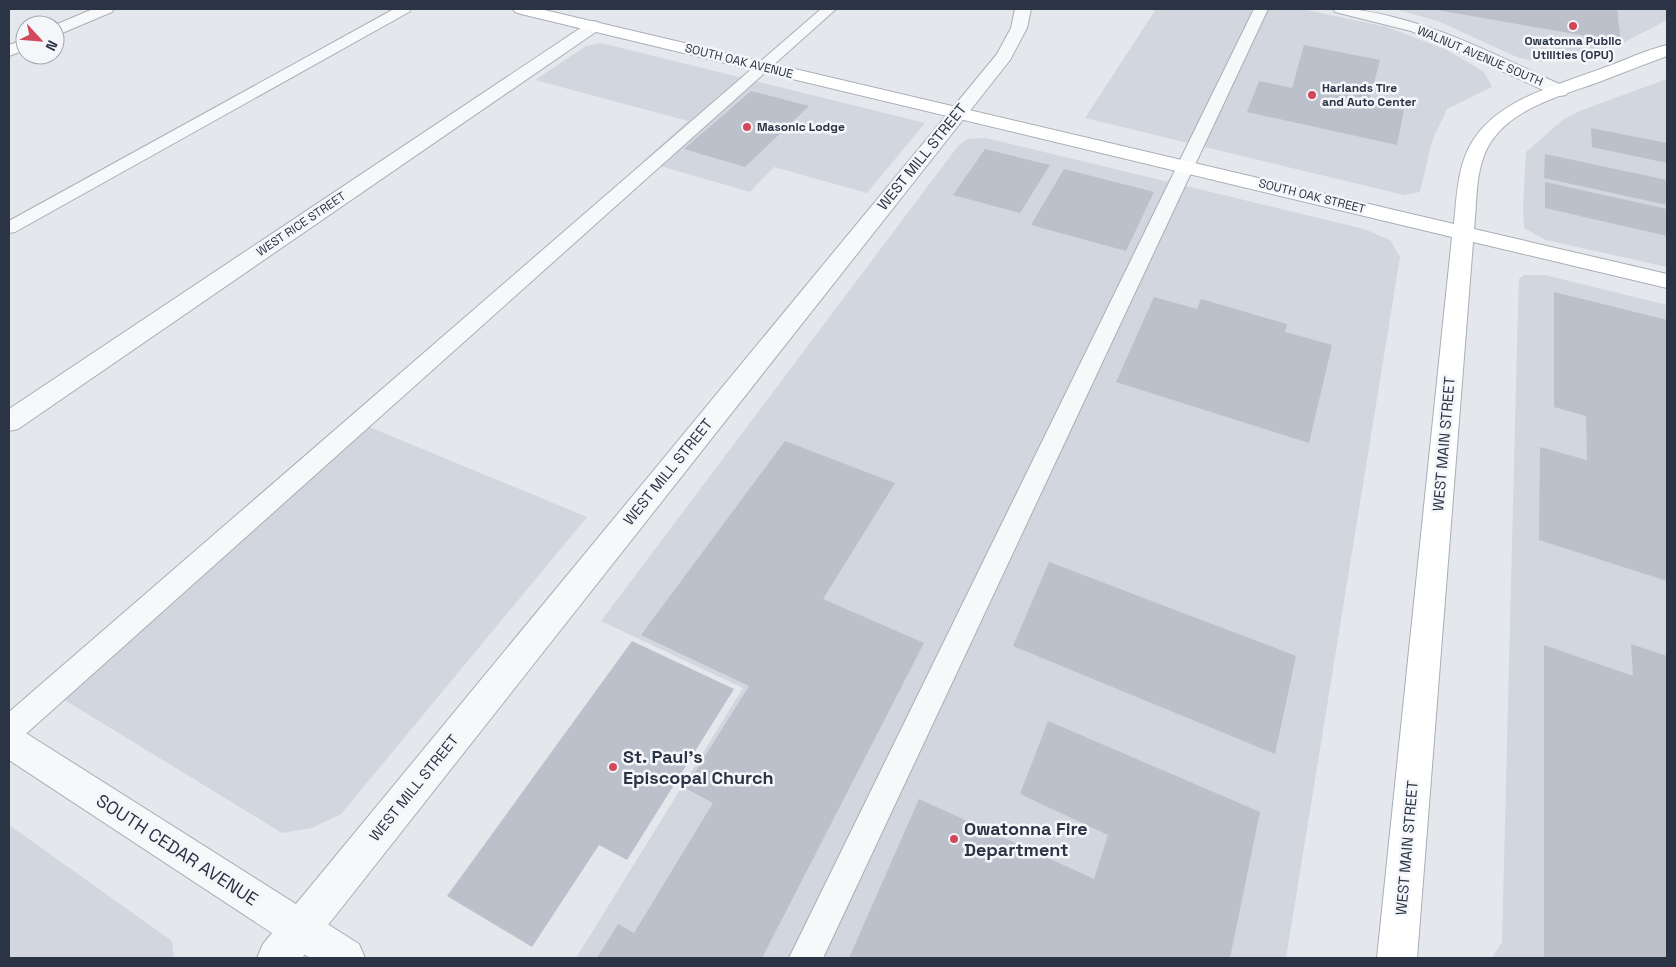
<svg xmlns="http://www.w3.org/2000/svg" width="1676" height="967" font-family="'Space Grotesk',sans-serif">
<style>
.built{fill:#d2d6de}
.building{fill:#bbc0ca}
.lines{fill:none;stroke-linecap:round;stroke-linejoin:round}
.service-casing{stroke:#a9aeb7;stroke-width:2}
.minor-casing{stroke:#a9aeb7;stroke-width:2}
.tertiary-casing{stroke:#a9aeb7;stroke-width:2}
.secondary-casing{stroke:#a9aeb7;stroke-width:2}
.service{fill:#f7f8fa;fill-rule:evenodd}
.minor{fill:#f7f8fa;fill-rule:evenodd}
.tertiary{fill:#f7f8fa;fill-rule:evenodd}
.secondary{fill:#fff;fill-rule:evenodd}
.poi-dot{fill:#d1495b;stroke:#f4f6f9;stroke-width:2}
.labels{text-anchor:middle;stroke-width:5;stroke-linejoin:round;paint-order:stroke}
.far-poi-label{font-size:12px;font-weight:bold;fill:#2b3445;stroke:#f4f6f9;text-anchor:start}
.far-street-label{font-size:12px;fill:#2b3445;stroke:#f4f6f9}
.street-label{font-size:15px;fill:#2b3445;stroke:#f4f6f9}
.near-poi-label{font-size:18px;font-weight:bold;fill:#2b3445;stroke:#f4f6f9;text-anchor:start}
.near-street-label{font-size:18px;fill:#2b3445;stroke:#f4f6f9}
</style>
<rect width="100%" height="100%" fill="#e4e7ec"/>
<path class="built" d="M 1156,9 L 1302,9 L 1387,27 L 1447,50 L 1484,72 L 1492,87 L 1447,109 L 1432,141 L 1420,192 L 1404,195 L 1085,118 Z
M 1395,9 L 1667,9 L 1667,20 L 1617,46 L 1541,62 L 1519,58 L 1438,21 Z
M 601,43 L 925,123 L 867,193 L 774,167 L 750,192 L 643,161 L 688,121 L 535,80 L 586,46 Z
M 1667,79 L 1667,267 L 1546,240 L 1524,228 L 1523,206 L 1526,152 L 1564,119 L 1582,110 Z
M 986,138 L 1364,229 L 1390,240 L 1400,257 L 1286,958 L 576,958 L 743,688 L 601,621 L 958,146 L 967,139 Z
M 1524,275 L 1545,275 L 1667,305 L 1667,958 L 1492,958 L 1502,942 L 1517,345 L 1519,279 Z
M 367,426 L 587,517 L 341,814 L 312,828 L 282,833 L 63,699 Z
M 9,825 L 172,941 L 174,958 L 9,958 Z"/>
<path class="building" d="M 1437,9 L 1617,9 L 1621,42 L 1437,10 Z
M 1304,45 L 1380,60 L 1369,102 L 1404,110 L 1397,145 L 1247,112 L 1259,81 L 1292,88 Z
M 751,91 L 809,106 L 745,167 L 684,149 Z
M 1591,128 L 1667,143 L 1667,163 L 1592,147 Z
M 985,149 L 1050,165 L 1020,213 L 953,195 Z
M 1545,154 L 1667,180 L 1667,205 L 1544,178 Z
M 1064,169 L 1154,192 L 1126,251 L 1031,225 Z
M 1545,182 L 1667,209 L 1667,236 L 1545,208 Z
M 1554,292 L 1667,320 L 1667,581 L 1539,540 L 1540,447 L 1587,460 L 1586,416 L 1554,407 Z
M 1154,297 L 1197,309 L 1201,299 L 1287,324 L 1285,332 L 1332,345 L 1309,443 L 1116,382 Z
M 785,441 L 895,483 L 823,599 L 924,643 L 762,958 L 597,958 L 618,924 L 634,933 L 713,803 L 685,788 L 749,686 L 641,635 Z
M 1049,562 L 1296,656 L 1275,754 L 1013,646 Z
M 632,641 L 734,689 L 627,860 L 599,845 L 532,947 L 447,896 Z
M 1631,644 L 1667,656 L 1667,958 L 1544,958 L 1544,645 L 1633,676 Z
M 1048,721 L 1260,812 L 1230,958 L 849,958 L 919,799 L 1094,879 L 1108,835 L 1020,794 Z"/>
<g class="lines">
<g class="service-casing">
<path id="service" d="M 394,9 L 411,9 L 409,12 L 15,232 L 9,233 L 9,221 Z
M 821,9 L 836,9 L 19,740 L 9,744 L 9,712 Z
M 1254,9 L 1268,9 L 823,958 L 789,958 Z"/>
</g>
<g class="minor-casing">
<path id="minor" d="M 1015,9 L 1031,9 L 1027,28 L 1010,60 L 302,958 L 257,958 L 263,944 L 997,54 L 1011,28 Z
M 1333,9 C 1354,8 1373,12 1393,17 C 1454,32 1510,62 1566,87 L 1569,91 L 1566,95 L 1560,96 L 1554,95 L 1447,46 L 1411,31 L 1335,12 Z
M 594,21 L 600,23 L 602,26 L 600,29 L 18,429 L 9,431 L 9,409 L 588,23 Z"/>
</g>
<g class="tertiary-casing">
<path id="tertiary" d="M 93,9 L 114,9 L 112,12 L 55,36 L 55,25 Z
M 25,39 L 25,50 L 9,56 L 9,45 Z
M 9,725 L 21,730 L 359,944 L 365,958 L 310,958 L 9,760 Z"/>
</g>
<g class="secondary-casing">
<path id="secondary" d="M 513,9 L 540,9 L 1454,224 C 1457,196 1457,167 1472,142 C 1499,98 1557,86 1603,68 C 1624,61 1645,50 1667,45 L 1667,56 C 1645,64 1622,73 1599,82 C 1560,96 1503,110 1485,153 C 1475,177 1477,204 1474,229 L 1667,274 L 1667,288 L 1473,242 L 1417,958 L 1377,958 L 1452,237 L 521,14 L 515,12 Z"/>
</g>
<use href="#service" class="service"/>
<use href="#minor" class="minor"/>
<use href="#tertiary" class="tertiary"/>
<use href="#secondary" class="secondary"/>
</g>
<g class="poi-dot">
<circle cx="1573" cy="26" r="5"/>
<circle cx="1312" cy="95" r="5"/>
<circle cx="747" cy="127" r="5"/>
<circle cx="613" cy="767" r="5"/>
<circle cx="954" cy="839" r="5"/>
</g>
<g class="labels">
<g class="far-poi-label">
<text x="1573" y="45" text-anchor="middle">Owatonna Public<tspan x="1573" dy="14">Utilities (OPU)</tspan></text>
<text x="1322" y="92">Harlands Tire<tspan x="1322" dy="14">and Auto Center</tspan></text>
<text x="757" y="131">Masonic Lodge</text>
</g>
<g class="far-street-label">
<text transform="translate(1480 56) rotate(23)" y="4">WALNUT AVENUE SOUTH</text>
<text transform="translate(739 61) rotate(14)" y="4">SOUTH OAK AVENUE</text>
<text transform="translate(1312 196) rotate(14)" y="4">SOUTH OAK STREET</text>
<text transform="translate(301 224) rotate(-34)" y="4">WEST RICE STREET</text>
</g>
<g class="street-label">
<text transform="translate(922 157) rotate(-51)" y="5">WEST MILL STREET</text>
<text transform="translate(1444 444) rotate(-85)" y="5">WEST MAIN STREET</text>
<text transform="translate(668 472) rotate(-51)" y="5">WEST MILL STREET</text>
<text transform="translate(414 788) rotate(-51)" y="5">WEST MILL STREET</text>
<text transform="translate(1407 848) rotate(-85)" y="5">WEST MAIN STREET</text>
</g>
<g class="near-poi-label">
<text x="623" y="763">St. Paul's<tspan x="623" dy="21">Episcopal Church</tspan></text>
<text x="964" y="835">Owatonna Fire<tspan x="964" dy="21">Department</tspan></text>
</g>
<g class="near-street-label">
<text transform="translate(177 850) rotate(33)" y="6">SOUTH CEDAR AVENUE</text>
</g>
</g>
<rect width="1676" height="967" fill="none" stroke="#2b3445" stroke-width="20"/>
<g transform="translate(40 40) rotate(116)"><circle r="24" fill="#f4f6f9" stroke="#a4a8b1"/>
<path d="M0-4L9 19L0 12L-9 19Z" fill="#d1495b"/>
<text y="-8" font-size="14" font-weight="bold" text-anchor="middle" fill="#2b3445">N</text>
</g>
</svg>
